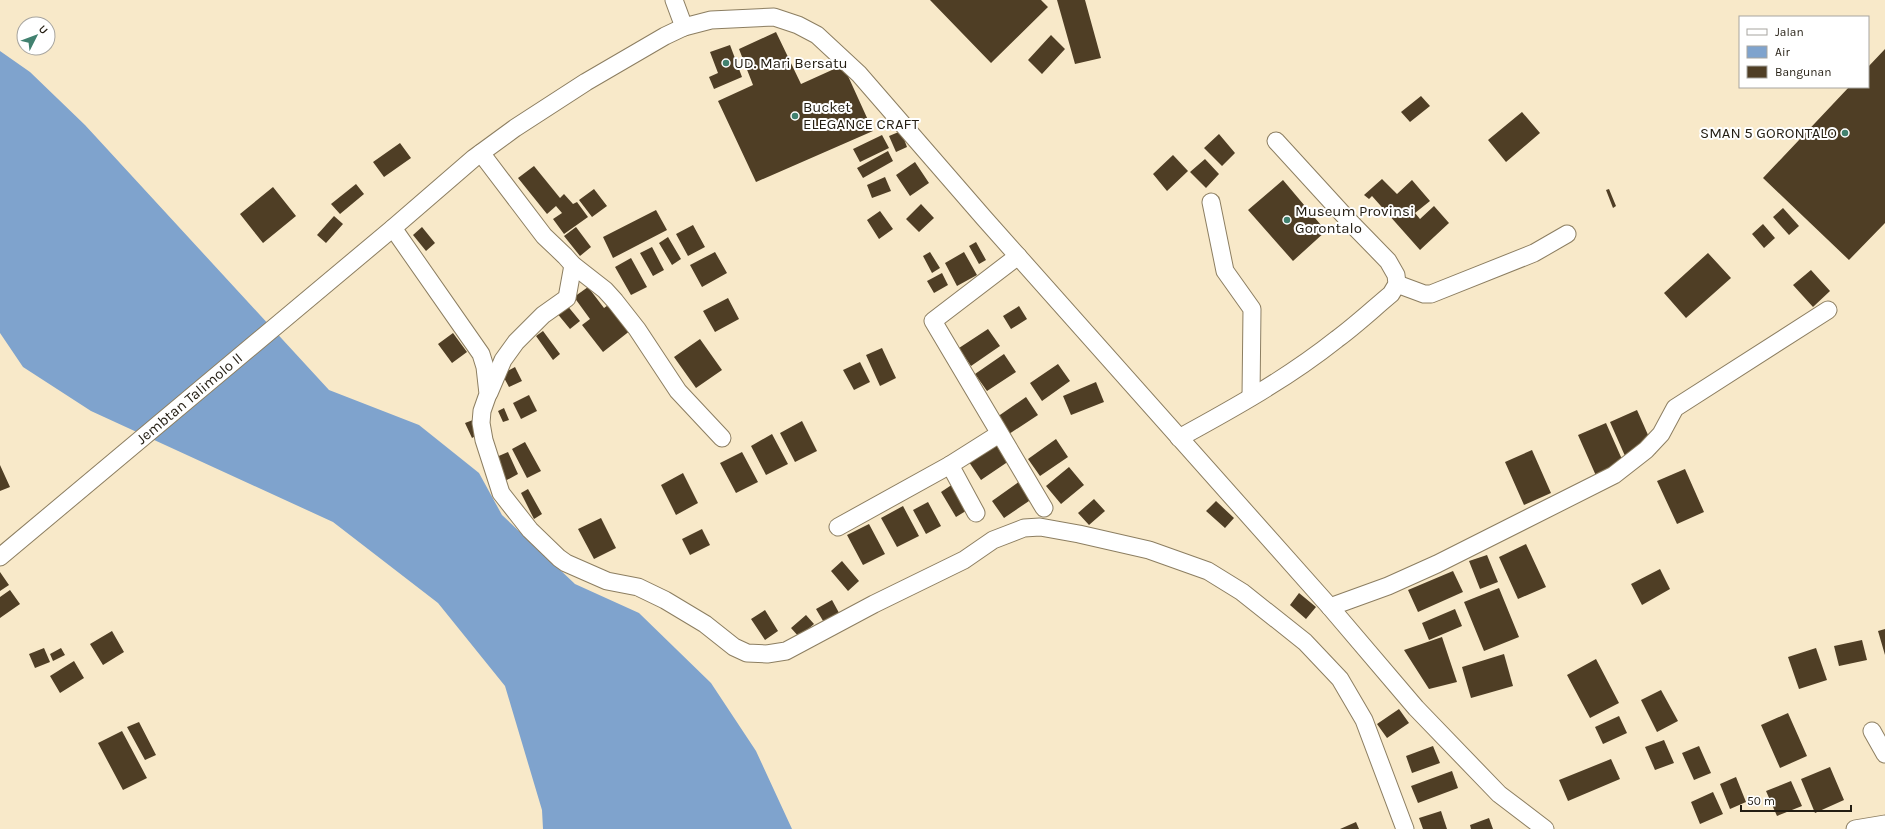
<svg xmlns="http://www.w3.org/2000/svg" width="1885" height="829" font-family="Karla,sans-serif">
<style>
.water{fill:#7fa3cd}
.building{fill:#4f3e25}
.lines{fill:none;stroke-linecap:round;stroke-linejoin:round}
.minor-casing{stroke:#8c7e61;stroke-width:19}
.minor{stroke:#fff;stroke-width:17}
.poi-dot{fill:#41816f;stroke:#fff;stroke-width:1.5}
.labels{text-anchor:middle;stroke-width:4;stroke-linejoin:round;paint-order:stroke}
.poi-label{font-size:15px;fill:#231d12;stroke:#fff;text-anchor:start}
.street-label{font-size:15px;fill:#231d12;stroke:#fff}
</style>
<rect width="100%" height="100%" fill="#f8e9c9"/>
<path class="water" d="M 0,51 L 30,72 L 85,125 L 329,390 L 419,425 L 479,473 L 502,515 L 575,584 L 639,613 L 711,683 L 756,751 L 792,829 L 543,829 L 542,810 L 505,686 L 438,603 L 333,522 L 91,411 L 23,367 L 0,333 Z"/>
<path class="building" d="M 930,0 L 1041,0 L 1048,7 L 991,63 Z
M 1057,0 L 1085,0 L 1101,58 L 1075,64 Z
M 776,32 L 801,84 L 843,65 L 873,131 L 756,182 L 718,101 L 753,85 L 739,49 Z
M 1051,35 L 1065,49 L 1042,74 L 1028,60 Z
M 730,45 L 742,77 L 714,89 L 709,77 L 718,73 L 710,52 Z
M 1885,49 L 1885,223 L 1849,260 L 1763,178 L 1849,87 L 1868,87 L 1868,67 Z
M 1421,96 L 1430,106 L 1410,122 L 1401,112 Z
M 1522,112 L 1540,133 L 1506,162 L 1488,140 Z
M 901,131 L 907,147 L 896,152 L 889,136 Z
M 1219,134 L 1235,153 L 1222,166 L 1204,148 Z
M 882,135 L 889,148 L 860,162 L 853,149 Z
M 400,143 L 411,158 L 384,177 L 373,162 Z
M 888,151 L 893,161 L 863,178 L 857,168 Z
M 1173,155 L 1188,171 L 1167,191 L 1153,174 Z
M 1205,159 L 1219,174 L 1206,188 L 1190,172 Z
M 915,162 L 929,183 L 910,196 L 896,175 Z
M 534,166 L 560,198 L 564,194 L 573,204 L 577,202 L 588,217 L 564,234 L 553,219 L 562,213 L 556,206 L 547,214 L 518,178 Z
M 885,177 L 891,191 L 872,198 L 867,185 Z
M 1382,179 L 1397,194 L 1412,180 L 1430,201 L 1415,213 L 1420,219 L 1434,206 L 1449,223 L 1420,250 L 1372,196 L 1369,199 L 1364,195 Z
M 1283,180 L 1326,231 L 1293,261 L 1248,210 Z
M 356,184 L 364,194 L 340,214 L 331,204 Z
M 273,187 L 296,216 L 263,243 L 240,214 Z
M 594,189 L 607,206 L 592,217 L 579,200 Z
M 1609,189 L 1616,206 L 1613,208 L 1606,190 Z
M 921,204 L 934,218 L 919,232 L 906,219 Z
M 1783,208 L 1799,226 L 1789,235 L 1773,217 Z
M 656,210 L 667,230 L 613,258 L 603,237 Z
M 880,211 L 893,229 L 879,239 L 867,220 Z
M 334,216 L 343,224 L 326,243 L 317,235 Z
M 1763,224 L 1775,238 L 1764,248 L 1752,234 Z
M 693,225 L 705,247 L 688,256 L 676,234 Z
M 422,227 L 435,243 L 426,251 L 413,235 Z
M 576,227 L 591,247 L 580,256 L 564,236 Z
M 668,237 L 681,259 L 672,265 L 659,243 Z
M 976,242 L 986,260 L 979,264 L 969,246 Z
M 652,247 L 664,270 L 653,276 L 640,253 Z
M 715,252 L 727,273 L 702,287 L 690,265 Z
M 930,252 L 940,268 L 932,273 L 923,256 Z
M 964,252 L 977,275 L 957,286 L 945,263 Z
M 1708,253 L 1731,278 L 1686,318 L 1664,293 Z
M 631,258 L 647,287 L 631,295 L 615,267 Z
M 1811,270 L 1830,291 L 1813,307 L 1793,285 Z
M 942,273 L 948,285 L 934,293 L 927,281 Z
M 588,287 L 604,308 L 611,303 L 631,330 L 603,352 L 582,325 L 590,319 L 574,297 Z
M 728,298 L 739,319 L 715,332 L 703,311 Z
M 566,304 L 580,321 L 570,329 L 556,312 Z
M 1019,306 L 1027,319 L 1011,329 L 1003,316 Z
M 988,329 L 1000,346 L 971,366 L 959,348 Z
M 543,331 L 560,354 L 553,360 L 536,336 Z
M 453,333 L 467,352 L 452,363 L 438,344 Z
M 700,339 L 722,370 L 696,388 L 674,357 Z
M 882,348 L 896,378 L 880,386 L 866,355 Z
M 1004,354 L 1016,372 L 987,391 L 975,374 Z
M 860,362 L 870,382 L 854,390 L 843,370 Z
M 1058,364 L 1070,381 L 1042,401 L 1030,383 Z
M 515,367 L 522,381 L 509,387 L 502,374 Z
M 1096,382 L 1104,402 L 1071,415 L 1063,396 Z
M 529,395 L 537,411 L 521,419 L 513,403 Z
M 1026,397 L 1038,415 L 1009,434 L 997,417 Z
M 504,408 L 509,420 L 503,422 L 498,411 Z
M 1637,410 L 1656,453 L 1629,465 L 1610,422 Z
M 473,420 L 479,434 L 472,438 L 465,423 Z
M 802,421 L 817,451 L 795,462 L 780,433 Z
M 1606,423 L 1625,466 L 1597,478 L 1578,435 Z
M 772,434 L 788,464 L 766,475 L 751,446 Z
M 1056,439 L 1068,457 L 1040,476 L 1028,459 Z
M 525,442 L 541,471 L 527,478 L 512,449 Z
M 997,443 L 1009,461 L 981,480 L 969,462 Z
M 1532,450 L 1551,493 L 1524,505 L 1505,462 Z
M 508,452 L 518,474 L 505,481 L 494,458 Z
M 742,452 L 758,482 L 736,493 L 720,463 Z
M 0,465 L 10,487 L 0,491 Z
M 1069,467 L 1084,485 L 1061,504 L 1046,486 Z
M 1685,469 L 1704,512 L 1677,524 L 1657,481 Z
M 683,473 L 698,503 L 676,515 L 661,485 Z
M 959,480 L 974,506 L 956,517 L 941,492 Z
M 1020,481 L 1032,499 L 1004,518 L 992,501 Z
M 528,489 L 542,514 L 534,519 L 521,493 Z
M 1094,499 L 1105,511 L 1089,525 L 1078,513 Z
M 1216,501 L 1234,518 L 1225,528 L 1206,511 Z
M 928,502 L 941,526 L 926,534 L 913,510 Z
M 903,506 L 919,536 L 897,547 L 881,518 Z
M 601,518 L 616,548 L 594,559 L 578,529 Z
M 869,524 L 885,554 L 863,565 L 847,535 Z
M 702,529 L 710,545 L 690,555 L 682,539 Z
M 1526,544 L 1546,587 L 1518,599 L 1499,557 Z
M 1487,555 L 1498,582 L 1480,589 L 1469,561 Z
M 842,561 L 859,581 L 848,591 L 831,571 Z
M 1660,569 L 1670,589 L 1642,605 L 1631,584 Z
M 1453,571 L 1463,592 L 1418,612 L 1408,590 Z
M 0,572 L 9,585 L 0,591 Z
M 1499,588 L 1519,637 L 1484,651 L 1464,602 Z
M 10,590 L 20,604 L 0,618 L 0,597 Z
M 1299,593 L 1316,607 L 1306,619 L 1290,605 Z
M 832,600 L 844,622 L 829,631 L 816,609 Z
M 1455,609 L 1462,626 L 1429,640 L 1422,623 Z
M 765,610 L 778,631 L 765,640 L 751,619 Z
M 806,615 L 814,624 L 799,637 L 791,628 Z
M 1885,629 L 1885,655 L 1878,631 Z
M 112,631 L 124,652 L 103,665 L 90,644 Z
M 1442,637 L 1457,682 L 1429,689 L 1404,650 Z
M 1862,640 L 1867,660 L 1839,666 L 1834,646 Z
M 44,648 L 50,662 L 35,668 L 29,654 Z
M 61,648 L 65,655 L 53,661 L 50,654 Z
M 1816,648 L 1827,680 L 1799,689 L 1788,657 Z
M 1504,654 L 1513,686 L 1471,698 L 1462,667 Z
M 1596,659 L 1619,703 L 1590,718 L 1567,675 Z
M 74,661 L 84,678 L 60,693 L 50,676 Z
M 1661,690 L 1678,721 L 1657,732 L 1641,700 Z
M 1399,709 L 1409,723 L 1387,738 L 1377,724 Z
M 1788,713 L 1807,756 L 1780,768 L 1761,725 Z
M 1619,716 L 1627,733 L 1603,744 L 1595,727 Z
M 139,722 L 156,755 L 145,760 L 127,727 Z
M 122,731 L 147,778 L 123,790 L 98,743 Z
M 1664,740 L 1674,763 L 1655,770 L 1645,747 Z
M 1433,746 L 1440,763 L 1412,773 L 1406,756 Z
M 1699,746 L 1711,773 L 1694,780 L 1682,753 Z
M 1611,759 L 1620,779 L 1568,801 L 1559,780 Z
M 1830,767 L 1844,800 L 1815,813 L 1801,779 Z
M 1452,771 L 1458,788 L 1418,803 L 1411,786 Z
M 1736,777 L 1746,802 L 1730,809 L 1720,784 Z
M 1791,781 L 1802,806 L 1777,816 L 1766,791 Z
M 1713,792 L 1723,814 L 1700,824 L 1691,802 Z
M 1441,811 L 1447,829 L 1423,829 L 1419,818 Z
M 1489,818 L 1493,829 L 1471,829 L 1470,825 Z
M 1356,822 L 1359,829 L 1340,829 Z"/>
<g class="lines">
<g class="minor-casing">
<g id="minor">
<path d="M 674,0 L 684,27"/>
<path d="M 481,153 L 544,236 L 565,256 L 573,265 L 605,290 L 615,301 L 637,329 L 678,391 L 722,438"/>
<path d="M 1211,202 L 1225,271 L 1252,309 L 1251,397"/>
<path d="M 393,228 L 481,354 L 485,367 L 488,394 L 482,411 L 481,423 L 484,440 L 501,493 L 530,530 L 559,558 L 566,563 L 607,581 L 638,587 L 665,600 L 705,624 L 734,647 L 747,653 L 767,654 L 786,651 L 874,604 L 964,560 L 993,540 L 1024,528 L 1040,527 L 1079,534 L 1149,550 L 1208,571 L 1242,592 L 1305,642 L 1340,679 L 1364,720 L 1405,829"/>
<path d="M 1018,256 L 933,321 L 1044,508"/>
<path d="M 1397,284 L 1424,294 L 1431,294 L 1534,253 L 1567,234"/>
<path d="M 489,393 L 503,360 L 516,342 L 543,315 L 567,298 L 573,265"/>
<path d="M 1179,438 C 1234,408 1288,378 1337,339 C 1356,325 1373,309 1391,294 L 1397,284 L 1396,275 L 1388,261 L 1351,223 L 1276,141"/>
<path d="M 976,513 L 950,465 L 999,434"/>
<path d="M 838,527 L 950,465"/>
<path id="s1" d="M 0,557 L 393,228 L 474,158 L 515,128 L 586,82 L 665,36 L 684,27 L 711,20 L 774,17 L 798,25 L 817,35 L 859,74 L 984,218 L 1330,607 L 1416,708 L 1499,794 L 1545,829"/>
<path d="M 1330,607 L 1388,586 L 1437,564 L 1614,475 L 1646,450 L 1661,434 L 1675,408 L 1828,310"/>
<path d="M 1872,731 L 1885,754"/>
<path d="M 1855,829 L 1885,824"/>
</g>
</g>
<use href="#minor" class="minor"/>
</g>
<g class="poi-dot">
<circle cx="726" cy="63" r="4"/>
<circle cx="795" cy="116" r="4"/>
<circle cx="1845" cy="133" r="4"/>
<circle cx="1287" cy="220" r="4"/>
</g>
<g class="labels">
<g class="poi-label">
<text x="734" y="68">UD. Mari Bersatu</text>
<text x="803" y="112">Bucket<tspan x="803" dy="17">ELEGANCE CRAFT</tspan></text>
<text x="1837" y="138" text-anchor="end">SMAN 5 GORONTALO</text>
<text x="1295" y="216">Museum Provinsi<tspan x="1295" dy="17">Gorontalo</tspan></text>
</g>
<g class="street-label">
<text dy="5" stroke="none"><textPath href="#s1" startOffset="247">Jembtan Talimolo II</textPath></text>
</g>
</g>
<rect x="1739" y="16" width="130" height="72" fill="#ffffff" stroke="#a7a5a0"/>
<rect x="1747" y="29" width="20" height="6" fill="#ffffff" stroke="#a7a5a0"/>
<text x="1775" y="36" font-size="12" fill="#231d12">Jalan</text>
<rect x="1747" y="46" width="20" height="12" fill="#7fa3cd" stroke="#a7a5a0"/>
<text x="1775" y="56" font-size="12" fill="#231d12">Air</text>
<rect x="1747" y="66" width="20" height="12" fill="#4f3e25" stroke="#a7a5a0"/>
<text x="1775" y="76" font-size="12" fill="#231d12">Bangunan</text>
<g transform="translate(36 36) rotate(48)"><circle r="19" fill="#ffffff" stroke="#a7a5a0"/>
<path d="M0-3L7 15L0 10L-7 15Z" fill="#41816f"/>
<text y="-6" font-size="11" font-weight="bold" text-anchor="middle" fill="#231d12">U</text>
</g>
<path d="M1741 805v6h110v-6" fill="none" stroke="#231d12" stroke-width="2"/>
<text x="1747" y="805" font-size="12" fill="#231d12" stroke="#ffffff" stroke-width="3" paint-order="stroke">50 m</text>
</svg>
